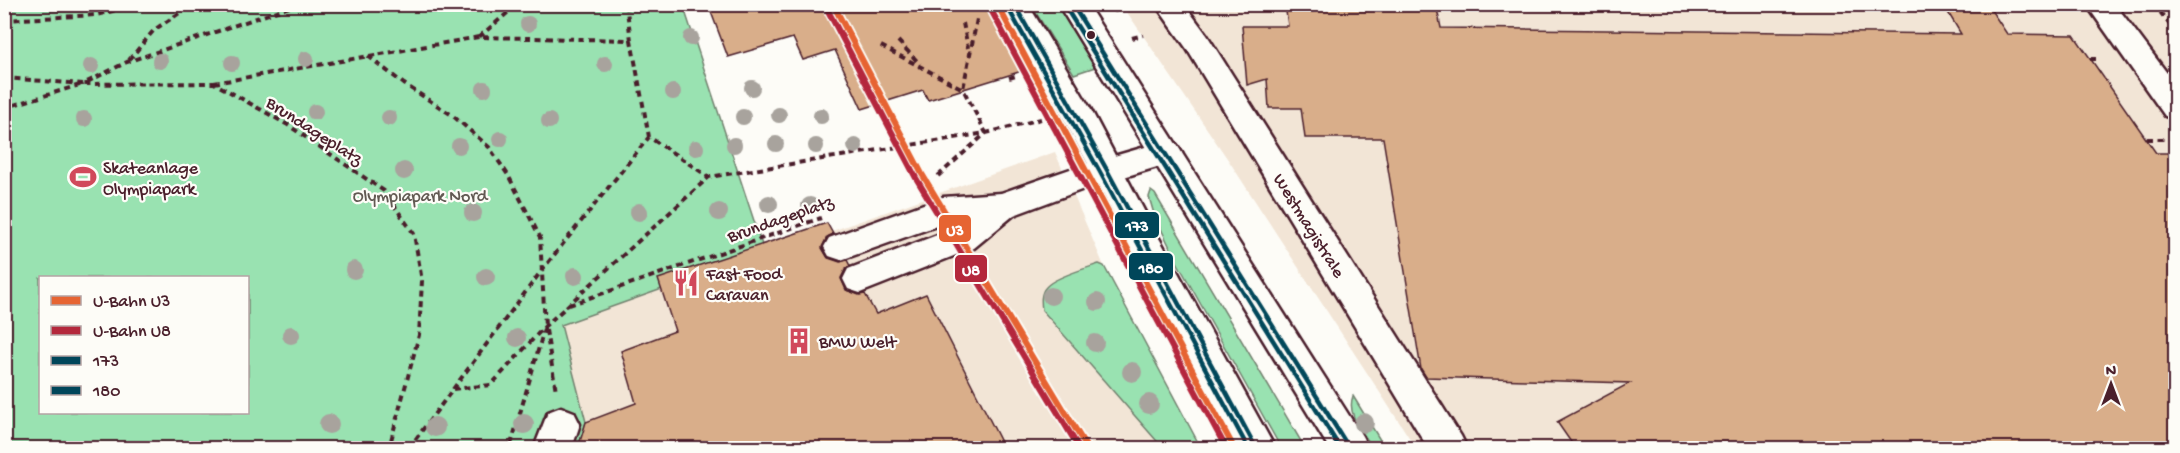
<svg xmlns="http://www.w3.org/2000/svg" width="2180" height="453" font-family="'Gochi Hand',sans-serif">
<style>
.built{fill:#f2e5d6}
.green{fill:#99e2b1;stroke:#72806e;stroke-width:1.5;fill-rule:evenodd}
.building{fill:#d9ae8a;stroke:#4a1f2b;stroke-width:1.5}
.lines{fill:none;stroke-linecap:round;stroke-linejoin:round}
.minor-casing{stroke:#4a1f2b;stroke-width:5}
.major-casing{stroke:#4a1f2b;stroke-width:5}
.path{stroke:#4a1f2b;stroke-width:4;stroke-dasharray:6 4.5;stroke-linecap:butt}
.minor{fill:#fdfcf7;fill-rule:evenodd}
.major{fill:#fdfcf7;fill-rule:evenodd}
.bus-1-casing{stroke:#fdfcf7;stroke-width:9}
.bus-2-casing{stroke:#fdfcf7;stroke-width:9}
.bus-1{stroke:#00465a;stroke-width:4.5}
.bus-2{stroke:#00465a;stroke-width:4.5}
.metro-1-casing{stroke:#fdfcf7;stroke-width:10}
.metro-2-casing{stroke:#fdfcf7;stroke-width:10}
.metro-1{stroke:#e66432;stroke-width:6}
.metro-2{stroke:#b4283c;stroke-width:6}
.tree{fill:#a8a39d}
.bus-dot{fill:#4a1f2b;stroke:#fdfcf7;stroke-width:2}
.labels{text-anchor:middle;stroke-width:4.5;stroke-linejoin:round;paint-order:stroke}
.street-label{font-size:18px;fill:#4a1f2b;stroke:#fdfcf7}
.poi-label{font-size:18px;fill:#4a1f2b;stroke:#fdfcf7;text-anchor:start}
.park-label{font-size:18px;fill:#625a53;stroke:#fdfcf7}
.line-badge{stroke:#fdfcf7;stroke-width:2}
.badge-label{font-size:16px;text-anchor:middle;font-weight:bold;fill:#fff}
</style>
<rect width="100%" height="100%" fill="#fdfcf7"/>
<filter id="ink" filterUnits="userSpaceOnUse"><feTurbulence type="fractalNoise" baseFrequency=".0167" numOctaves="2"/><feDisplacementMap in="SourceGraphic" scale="12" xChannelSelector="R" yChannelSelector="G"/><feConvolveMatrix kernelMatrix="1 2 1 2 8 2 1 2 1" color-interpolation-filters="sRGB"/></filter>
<g filter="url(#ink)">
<path class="built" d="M 1122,5 L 2175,5 L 2175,448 L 1416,448 L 1229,161 Z
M 1055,152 L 1104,266 L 1201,448 L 578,448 L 586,422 L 561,325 L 661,290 L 659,279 L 828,223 L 832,231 Z"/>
<path class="green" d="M 4,5 L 683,5 L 762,245 L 662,289 L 561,325 L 586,422 L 578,448 L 5,448 ZM 40,278 L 248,278 L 248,412 L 40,412 Z
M 1031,5 L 1057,5 L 1095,67 L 1074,74 Z
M 1151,191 L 1155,194 L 1305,448 L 1281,448 L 1176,260 L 1154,214 L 1149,197 Z
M 1099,264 L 1104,266 L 1201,448 L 1163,448 L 1042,310 C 1041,302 1040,293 1046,287 C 1054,277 1087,268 1099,264 Z
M 1353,396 L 1385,448 L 1373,448 C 1363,432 1346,415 1353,396 Z"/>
<path class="building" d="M 708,4 L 983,4 L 1022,71 L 928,100 L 923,90 L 862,109 L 835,50 L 803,60 L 793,38 L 728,57 Z
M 1285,4 L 1436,4 L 1441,28 L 1961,34 L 1943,4 L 1987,4 L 2007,34 L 2074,35 L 2156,153 L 2175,153 L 2175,448 L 1575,448 L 1557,422 L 1630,383 L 1426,377 L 1421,369 L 1383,138 L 1305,138 L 1301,108 L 1269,108 L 1267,79 L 1247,85 L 1242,26 L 1288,26 Z
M 827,223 L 833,234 L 827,237 L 822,248 L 828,258 L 840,262 L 847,260 L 850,266 L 846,268 L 841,278 L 846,290 L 859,295 L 865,294 L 876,314 L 926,294 L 1004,448 L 578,448 L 586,422 L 636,403 L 621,351 L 675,331 L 658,279 Z"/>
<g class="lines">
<g class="minor-casing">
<path id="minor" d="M 1155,4 L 1184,4 L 1207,35 L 1461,436 L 1467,448 L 1428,448 L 1187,49 Z
M 2086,4 L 2115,4 L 2176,85 L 2176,119 L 2165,116 Z
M 1166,141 L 1177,145 L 1182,153 L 1177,161 L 1084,189 L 1014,215 L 974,248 L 860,293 L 848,289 L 843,279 L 848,269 L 950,230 L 960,222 L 945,223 L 841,260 L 829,256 L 824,247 L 829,238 L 943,197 L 1001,193 L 1076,167 Z
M 561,407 L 574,412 L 580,424 L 572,448 L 534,448 L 548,412 Z"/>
</g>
<g class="major-casing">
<path id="major" d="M 1000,4 L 1028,4 L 1090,108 L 1149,220 L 1275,448 L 1237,448 C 1158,300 1084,150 1000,4 Z
M 1058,4 L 1087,4 L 1362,436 L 1368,448 L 1329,448 Z"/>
</g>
<path class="path" d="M 626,4 L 631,40
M 2154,4 L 2176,33
M 1114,11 L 1124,8
M 4,20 L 96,15 L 142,4
M 963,23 L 968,48
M 479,37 L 518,4
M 1132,38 L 1143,35
M 898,41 L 920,64
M 881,46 L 963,89 L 977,19
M 368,56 L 404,84 L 452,115 L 489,147 L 508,175 L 540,237 L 545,326 L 510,448
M 2090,59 L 2100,59
M 129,60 L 154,30 L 193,4
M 4,78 L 83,84 L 127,62 L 298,4
M 1009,78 L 1019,75
M 214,83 L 479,37 L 631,40 L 649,137 L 709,177 L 986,133 L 1041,119
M 4,108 L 83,84 L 214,83 L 288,125 L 384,191 L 414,234 L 422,281 L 419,335 L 389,448
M 2147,139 L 2166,139
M 938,176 L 986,133 L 963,89
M 569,305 L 821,218
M 546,330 L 556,391
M 453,389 L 491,385 L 545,326 L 709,177
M 409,448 L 542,270 L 649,137"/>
<use href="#minor" class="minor"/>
<use href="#major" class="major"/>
<g class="bus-1-casing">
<path id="bus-1" d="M 1014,4 L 1107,170 L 1256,448
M 1072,4 L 1349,448"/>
</g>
<g class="bus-2-casing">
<path id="bus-2" d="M 1008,8 L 1100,172 L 1248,448
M 1066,8 L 1340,448"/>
</g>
<use href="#bus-1" class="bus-1"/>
<use href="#bus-2" class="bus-2"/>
<g class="metro-1-casing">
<path id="metro-1" d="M 833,4 L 922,174 L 1087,448
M 997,4 L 1234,448"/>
</g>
<g class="metro-2-casing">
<path id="metro-2" d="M 826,7 L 916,178 L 1079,448
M 990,8 L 1226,448"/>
</g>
<use href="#metro-1" class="metro-1"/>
<use href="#metro-2" class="metro-2"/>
</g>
<g class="tree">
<circle cx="528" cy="24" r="8"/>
<circle cx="691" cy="38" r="8"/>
<circle cx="306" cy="59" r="8"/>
<circle cx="160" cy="61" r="8"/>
<circle cx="232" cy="63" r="8"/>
<circle cx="605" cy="64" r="8"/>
<circle cx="91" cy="66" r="8"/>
<circle cx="752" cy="88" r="8"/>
<circle cx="484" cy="89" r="8"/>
<circle cx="673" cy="92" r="8"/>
<circle cx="315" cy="112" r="8"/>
<circle cx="779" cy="115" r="8"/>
<circle cx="821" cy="116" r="8"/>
<circle cx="743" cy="117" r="8"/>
<circle cx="389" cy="118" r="8"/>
<circle cx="84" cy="119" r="8"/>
<circle cx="549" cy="121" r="8"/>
<circle cx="500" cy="139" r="8"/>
<circle cx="776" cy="144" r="8"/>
<circle cx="734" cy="145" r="8"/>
<circle cx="459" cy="146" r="8"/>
<circle cx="816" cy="146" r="8"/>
<circle cx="855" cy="146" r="8"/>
<circle cx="696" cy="148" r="8"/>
<circle cx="404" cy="171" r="9"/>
<circle cx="769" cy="204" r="9"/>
<circle cx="810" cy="206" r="9"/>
<circle cx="639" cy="212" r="9"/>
<circle cx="719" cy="212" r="9"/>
<circle cx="473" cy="213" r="9"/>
<circle cx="354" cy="270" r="9"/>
<circle cx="575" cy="276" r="9"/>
<circle cx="486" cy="277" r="9"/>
<circle cx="1051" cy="296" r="9"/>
<circle cx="1097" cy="302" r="9"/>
<circle cx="291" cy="335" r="9"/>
<circle cx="517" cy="338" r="9"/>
<circle cx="1095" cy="343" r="9"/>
<circle cx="1132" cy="372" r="10"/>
<circle cx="1149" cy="404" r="10"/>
<circle cx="1364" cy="423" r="10"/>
<circle cx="329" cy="424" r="10"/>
<circle cx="524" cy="424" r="10"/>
<circle cx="435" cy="427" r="10"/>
</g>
</g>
<defs>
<g id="stadium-bare" transform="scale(2.07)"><path d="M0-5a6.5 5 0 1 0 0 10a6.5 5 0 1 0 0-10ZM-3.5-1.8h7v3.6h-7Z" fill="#d1495b" stroke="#fdfcf7" stroke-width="2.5" paint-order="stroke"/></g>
<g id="restaurant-bare" transform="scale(2.07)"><path d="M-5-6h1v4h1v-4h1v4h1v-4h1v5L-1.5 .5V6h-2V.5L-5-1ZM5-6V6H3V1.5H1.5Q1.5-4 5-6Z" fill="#d1495b" stroke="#fdfcf7" stroke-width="2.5" paint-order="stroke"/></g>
<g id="building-bare" transform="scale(2.07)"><path d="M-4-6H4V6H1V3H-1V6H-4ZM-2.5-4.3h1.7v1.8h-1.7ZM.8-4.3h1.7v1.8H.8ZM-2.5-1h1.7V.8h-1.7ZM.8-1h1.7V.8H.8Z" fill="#d1495b" stroke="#fdfcf7" stroke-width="2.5" paint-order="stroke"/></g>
</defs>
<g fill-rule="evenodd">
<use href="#stadium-bare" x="83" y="177"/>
<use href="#restaurant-bare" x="686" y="283"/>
<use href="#building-bare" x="799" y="341"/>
</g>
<circle class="bus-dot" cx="1091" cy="35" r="5"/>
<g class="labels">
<g class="street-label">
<text transform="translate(315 130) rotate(33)" y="6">Brundageplatz</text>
<text transform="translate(780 218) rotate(-19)" y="6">Brundageplatz</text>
<text transform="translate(1310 225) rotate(58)" y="6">Westmagistrale</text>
</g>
<g class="poi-label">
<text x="103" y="173">Skateanlage<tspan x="103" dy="21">Olympiapark</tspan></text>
<text x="706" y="279">Fast Food<tspan x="706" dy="21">Caravan</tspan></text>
<text x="819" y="347">BMW Welt</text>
</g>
<g class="park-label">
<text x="420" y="201">Olympiapark Nord</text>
</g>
</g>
<g class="line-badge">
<rect x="1114" y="211" width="46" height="28" rx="6" fill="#00465a"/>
<rect x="938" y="214" width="34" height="29" rx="6" fill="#e66432"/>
<rect x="1128" y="252" width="46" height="29" rx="6" fill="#00465a"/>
<rect x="954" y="254" width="34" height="29" rx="6" fill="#b4283c"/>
</g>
<g class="badge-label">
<text x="1137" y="231">173</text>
<text x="955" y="235">U3</text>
<text x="1151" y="273">180</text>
<text x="971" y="275">U8</text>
</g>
<rect width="2180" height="453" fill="none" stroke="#fdfcf7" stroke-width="24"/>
<rect x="12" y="12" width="2156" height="429" fill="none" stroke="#4a1f2b" stroke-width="2" filter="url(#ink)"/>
<rect x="39" y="276" width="210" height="138" fill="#fdfcf7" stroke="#b5a4a5" stroke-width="1.5"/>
<rect x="51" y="296" width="30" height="9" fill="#e66432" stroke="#b5a4a5" stroke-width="1.5"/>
<text x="93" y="306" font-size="18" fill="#4a1f2b">U-Bahn U3</text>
<rect x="51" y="326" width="30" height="9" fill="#b4283c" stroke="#b5a4a5" stroke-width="1.5"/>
<text x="93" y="336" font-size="18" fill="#4a1f2b">U-Bahn U8</text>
<rect x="51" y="356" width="30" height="9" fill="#00465a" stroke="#b5a4a5" stroke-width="1.5"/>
<text x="93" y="366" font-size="18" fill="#4a1f2b">173</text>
<rect x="51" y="386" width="30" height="9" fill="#00465a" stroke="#b5a4a5" stroke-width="1.5"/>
<text x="93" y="396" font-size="18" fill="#4a1f2b">180</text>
<g transform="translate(2111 384)" stroke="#fdfcf7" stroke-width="4.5" paint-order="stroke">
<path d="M0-4.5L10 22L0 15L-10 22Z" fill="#4a1f2b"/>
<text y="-9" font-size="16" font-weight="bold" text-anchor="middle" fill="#4a1f2b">N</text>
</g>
</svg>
